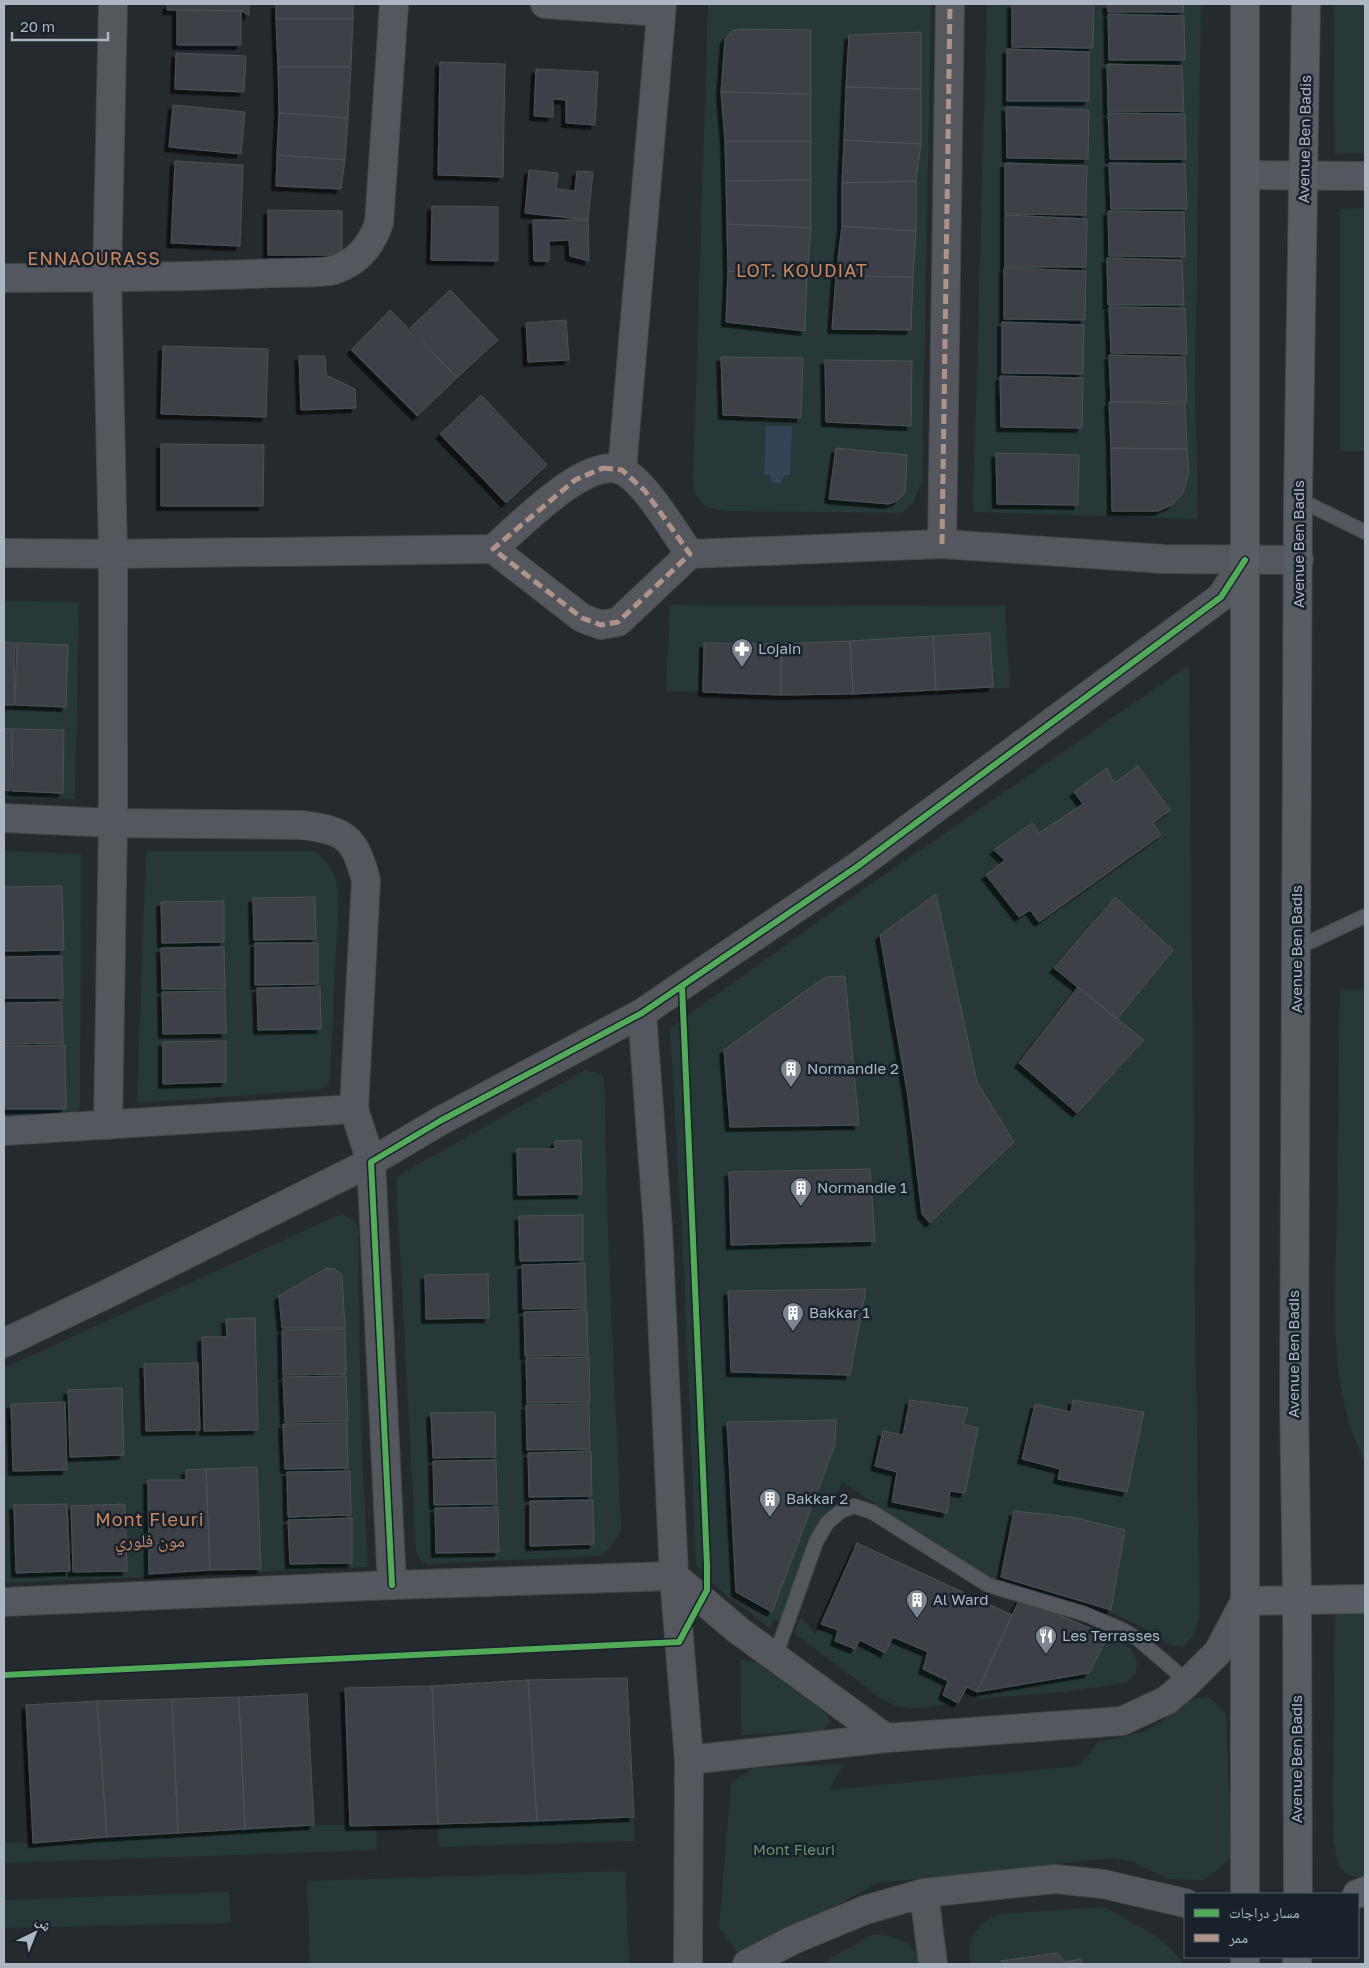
<svg xmlns="http://www.w3.org/2000/svg" width="1369" height="1968" font-family="'Golos Text','Noto Naskh Arabic',sans-serif">
<style>
.green{fill:#263838}
.water{fill:#344457}
.building{fill:#3d4146;stroke:#4c5258;filter:url(#shadow)}
.lines{fill:none;stroke-linecap:round;stroke-linejoin:round}
.service-casing{stroke:#42464a;stroke-width:16}
.minor-casing{stroke:#42464a;stroke-width:30}
.secondary-casing{stroke:#42464a;stroke-width:30}
.service{stroke:#54585e;stroke-width:14}
.minor{stroke:#54585e;stroke-width:28}
.secondary{stroke:#585d63;stroke-width:28}
.quiet{stroke:#af9288;stroke-width:5;stroke-dasharray:10 5;stroke-linecap:butt}
.cycleway-casing{stroke:#19212a;stroke-width:9}
.cycleway{stroke:#51ab58;stroke-width:6}
.labels{text-anchor:middle;stroke-width:5;stroke-linejoin:round;paint-order:stroke}
.street-label{font-size:15px;fill:#adb7c2;stroke:#19212a}
.poi-label{font-size:15px;fill:#adb7c2;stroke:#19212a;text-anchor:start}
.park-label{font-size:15px;fill:#67916e;stroke:#19212a}
.quarter-label{font-size:18px;letter-spacing:1px;fill:#cc885f;stroke:#19212a}
</style>
<defs>
<filter id="shadow"><feDropShadow dx="-4.5" dy="4.5" stdDeviation="0" flood-color="#0009"/></filter>
</defs>
<rect width="100%" height="100%" fill="#252a2f"/>
<path class="green" d="M 708,4 L 931,4 L 922,480 L 913,504 L 901,513 L 731,511 C 709,509 701,509 693,487 Z
M 987,4 L 1201,4 L 1195,386 L 1198,519 L 973,512 Z
M 1334,4 L 1365,4 L 1365,153 L 1335,154 Z
M 1365,208 L 1365,451 L 1340,451 L 1340,209 Z
M 4,601 L 79,602 L 75,799 L 4,798 Z
M 670,605 L 1005,606 L 1010,688 L 853,694 L 666,691 Z
M 1189,665 C 1193,977 1193,1288 1200,1600 C 1199,1619 1199,1634 1183,1647 L 1170,1645 L 1140,1626 L 1114,1614 L 998,1581 L 973,1569 L 842,1482 L 786,1627 L 774,1619 L 771,1629 L 717,1588 L 696,1565 L 684,1271 L 670,1028 L 862,890 Z
M 4,851 L 81,854 L 80,1105 L 76,1115 L 4,1120 Z
M 146,851 L 314,851 C 337,867 338,883 338,908 L 330,1077 C 329,1085 325,1087 318,1090 L 137,1103 Z
M 1340,990 L 1365,990 L 1365,1462 C 1325,1385 1336,1289 1337,1205 C 1338,1134 1339,1062 1340,990 Z
M 585,1070 L 601,1074 L 604,1079 L 609,1262 L 621,1530 C 616,1540 610,1552 598,1556 L 427,1564 L 419,1558 L 416,1551 L 396,1179 L 406,1171 Z
M 343,1215 L 353,1220 L 358,1227 L 361,1432 L 368,1567 L 4,1583 L 4,1368 L 336,1216 Z
M 1365,1600 L 1365,1877 C 1335,1878 1337,1859 1333,1836 L 1335,1619 L 1336,1611 Z
M 801,1617 L 816,1634 L 821,1624 L 838,1630 L 835,1641 L 855,1649 L 860,1640 L 885,1653 L 893,1637 L 928,1652 L 923,1669 L 948,1681 L 943,1695 L 958,1703 C 928,1706 907,1715 880,1698 L 794,1633 Z
M 1108,1636 L 1129,1647 L 1135,1655 L 1137,1664 L 1135,1675 L 1126,1683 L 1064,1692 L 976,1699 L 977,1692 L 1089,1673 Z
M 740,1659 L 757,1663 L 827,1714 L 831,1723 L 822,1730 L 741,1735 Z
M 1209,1697 L 1226,1714 L 1231,1856 L 1219,1869 L 1203,1880 L 1169,1879 L 1131,1861 L 1110,1858 L 878,1883 L 751,1952 L 737,1952 L 719,1928 L 731,1783 L 753,1768 L 844,1764 L 829,1790 L 1079,1766 L 1098,1742 L 1144,1732 L 1165,1719 L 1183,1700 Z
M 634,1817 L 635,1841 L 439,1847 L 438,1824 Z
M 314,1825 L 376,1825 L 377,1850 L 4,1863 L 4,1842 L 33,1843 Z
M 625,1871 L 629,1964 L 310,1964 L 307,1881 Z
M 229,1892 L 231,1923 L 4,1928 L 4,1900 Z
M 1104,1907 C 1132,1923 1165,1936 1184,1964 L 971,1964 C 965,1939 977,1923 1000,1914 Z
M 873,1934 C 894,1936 916,1941 920,1964 L 821,1964 Z"/>
<path class="water" d="M 766,426 L 792,426 L 790,475 L 784,476 L 781,483 L 772,483 L 770,475 L 764,475 Z"/>
<path class="building" d="M 168,4 L 249,4 L 249,15 L 241,11 L 167,10 Z
M 276,4 L 353,4 L 353,19 L 276,19 Z
M 1012,4 L 1094,4 L 1093,48 L 1012,47 Z
M 1107,4 L 1183,4 L 1184,12 L 1108,12 Z
M 177,10 L 241,11 L 241,45 L 177,45 Z
M 1108,14 L 1184,16 L 1185,60 L 1109,60 Z
M 276,19 L 353,19 L 351,67 L 278,67 Z
M 741,29 L 811,30 L 811,94 L 721,92 L 725,39 L 732,31 Z
M 921,32 L 921,89 L 846,87 L 849,35 Z
M 1007,49 L 1089,52 L 1089,101 L 1007,101 Z
M 176,53 L 246,56 L 244,92 L 175,89 Z
M 440,62 L 505,64 L 503,177 L 438,175 Z
M 1107,64 L 1182,66 L 1184,111 L 1108,111 Z
M 278,67 L 351,67 L 348,118 L 279,113 Z
M 536,69 L 598,72 L 595,125 L 566,123 L 566,100 L 553,99 L 553,117 L 534,116 Z
M 846,87 L 921,89 L 921,144 L 844,140 Z
M 721,92 L 811,94 L 811,141 L 725,141 Z
M 173,105 L 245,112 L 241,154 L 169,147 Z
M 1006,107 L 1089,110 L 1088,159 L 1007,158 Z
M 279,113 L 348,118 L 345,160 L 277,155 Z
M 1108,113 L 1185,114 L 1186,159 L 1110,159 Z
M 844,140 L 921,144 L 916,181 L 842,183 Z
M 725,141 L 811,141 L 811,180 L 726,181 Z
M 277,155 L 345,160 L 341,189 L 276,186 Z
M 175,161 L 243,165 L 240,246 L 171,243 Z
M 1005,163 L 1087,166 L 1086,215 L 1005,214 Z
M 1109,163 L 1185,164 L 1187,209 L 1111,209 Z
M 529,170 L 558,173 L 556,189 L 575,191 L 577,171 L 593,172 L 588,220 L 525,213 Z
M 811,180 L 811,228 L 727,224 L 726,181 Z
M 916,181 L 916,231 L 842,226 L 842,183 Z
M 432,206 L 498,207 L 498,261 L 431,260 Z
M 268,210 L 342,211 L 342,255 L 268,255 Z
M 1108,211 L 1184,212 L 1185,257 L 1109,256 Z
M 1005,215 L 1087,219 L 1086,267 L 1005,267 Z
M 533,220 L 588,220 L 589,261 L 570,256 L 569,240 L 549,241 L 549,261 L 534,261 Z
M 727,224 L 811,228 L 807,276 L 728,271 Z
M 842,226 L 916,231 L 913,277 L 836,276 Z
M 1107,258 L 1182,260 L 1184,305 L 1108,305 Z
M 1004,268 L 1086,271 L 1085,320 L 1004,319 Z
M 728,271 L 807,276 L 805,331 L 726,322 Z
M 836,276 L 913,277 L 911,330 L 832,329 Z
M 450,290 L 498,340 L 457,378 L 410,328 Z
M 1109,307 L 1185,308 L 1187,354 L 1111,353 Z
M 390,310 L 457,378 L 417,416 L 351,350 Z
M 566,320 L 569,360 L 528,362 L 526,323 Z
M 1002,322 L 1084,325 L 1083,374 L 1002,373 Z
M 163,346 L 268,349 L 266,417 L 161,414 Z
M 1109,355 L 1185,357 L 1187,402 L 1111,402 Z
M 299,356 L 325,356 L 326,375 L 355,389 L 356,408 L 301,410 Z
M 721,357 L 803,358 L 801,418 L 723,415 Z
M 825,360 L 912,361 L 911,426 L 826,422 Z
M 1000,376 L 1083,378 L 1082,428 L 1001,427 Z
M 481,395 L 547,465 L 506,503 L 440,434 Z
M 1109,402 L 1185,404 L 1187,449 L 1111,448 Z
M 161,444 L 264,445 L 263,506 L 161,506 Z
M 836,448 L 907,455 L 905,493 L 897,501 L 889,504 L 829,499 Z
M 1111,448 L 1187,449 L 1189,472 L 1183,493 L 1172,505 L 1158,511 L 1112,511 Z
M 996,453 L 1079,455 L 1078,505 L 997,504 Z
M 990,633 L 993,687 L 936,690 L 933,636 Z
M 933,636 L 936,690 L 853,694 L 850,641 Z
M 850,641 L 853,694 L 781,695 L 781,644 Z
M 4,642 L 15,643 L 14,705 L 4,705 Z
M 17,643 L 68,645 L 66,707 L 15,705 Z
M 704,643 L 781,644 L 781,695 L 703,692 Z
M 4,728 L 12,729 L 10,791 L 4,790 Z
M 13,729 L 64,730 L 63,793 L 12,791 Z
M 1138,766 L 1170,810 L 1153,823 L 1161,835 L 1039,922 L 1030,910 L 1019,917 L 986,875 L 1005,860 L 994,850 L 1032,823 L 1039,833 L 1083,804 L 1074,792 L 1107,768 L 1114,783 Z
M 62,886 L 64,950 L 4,951 L 4,887 Z
M 936,894 L 977,1082 L 1014,1142 L 930,1223 L 922,1214 L 908,1097 L 880,935 Z
M 315,897 L 316,939 L 254,940 L 253,898 Z
M 1115,897 L 1173,950 L 1117,1019 L 1054,968 Z
M 224,901 L 224,942 L 162,943 L 161,902 Z
M 255,943 L 318,943 L 318,984 L 255,985 Z
M 224,947 L 225,989 L 162,989 L 161,948 Z
M 62,956 L 63,998 L 4,998 L 4,957 Z
M 845,976 L 859,1125 L 730,1127 L 724,1050 L 825,977 Z
M 320,987 L 321,1029 L 258,1030 L 257,988 Z
M 1078,987 L 1144,1040 L 1077,1113 L 1019,1063 Z
M 225,991 L 226,1033 L 163,1034 L 162,992 Z
M 62,1002 L 63,1043 L 4,1044 L 4,1003 Z
M 226,1041 L 226,1082 L 163,1084 L 163,1042 Z
M 65,1045 L 66,1109 L 4,1109 L 4,1046 Z
M 581,1140 L 582,1194 L 518,1195 L 517,1149 L 555,1149 L 555,1141 Z
M 870,1169 L 875,1241 L 731,1245 L 729,1172 Z
M 583,1215 L 583,1260 L 520,1261 L 519,1216 Z
M 585,1263 L 586,1308 L 523,1309 L 522,1265 Z
M 327,1268 L 335,1269 L 342,1275 L 345,1328 L 282,1328 L 279,1296 Z
M 488,1274 L 489,1318 L 426,1319 L 425,1275 Z
M 866,1289 L 850,1375 L 731,1372 L 728,1291 Z
M 587,1310 L 588,1355 L 525,1356 L 524,1312 Z
M 255,1318 L 258,1430 L 204,1431 L 202,1337 L 227,1337 L 226,1319 Z
M 345,1329 L 346,1374 L 283,1375 L 282,1330 Z
M 589,1357 L 590,1402 L 527,1403 L 526,1358 Z
M 198,1363 L 200,1430 L 146,1431 L 144,1364 Z
M 346,1376 L 348,1421 L 285,1422 L 283,1377 Z
M 122,1388 L 124,1455 L 70,1457 L 68,1390 Z
M 910,1400 L 968,1408 L 963,1424 L 978,1428 L 965,1493 L 950,1491 L 947,1513 L 892,1502 L 897,1472 L 875,1466 L 883,1431 L 903,1435 Z
M 1073,1400 L 1144,1412 L 1127,1492 L 1058,1479 L 1060,1469 L 1022,1459 L 1035,1404 L 1071,1412 Z
M 65,1402 L 67,1470 L 13,1471 L 11,1404 Z
M 589,1404 L 590,1449 L 527,1450 L 526,1405 Z
M 495,1412 L 496,1457 L 433,1458 L 431,1413 Z
M 836,1420 L 835,1445 L 772,1612 L 736,1592 L 727,1422 Z
M 347,1423 L 348,1468 L 285,1469 L 283,1424 Z
M 591,1451 L 592,1496 L 529,1497 L 528,1453 Z
M 496,1460 L 497,1504 L 434,1505 L 433,1461 Z
M 257,1467 L 261,1569 L 210,1570 L 206,1469 Z
M 206,1469 L 210,1570 L 149,1574 L 148,1480 L 186,1480 L 186,1470 Z
M 350,1471 L 351,1515 L 288,1517 L 287,1472 Z
M 593,1500 L 594,1544 L 530,1546 L 530,1501 Z
M 67,1504 L 70,1571 L 16,1573 L 14,1505 Z
M 125,1504 L 127,1571 L 73,1572 L 71,1506 Z
M 498,1507 L 499,1552 L 436,1553 L 435,1508 Z
M 1014,1511 L 1071,1517 L 1125,1530 L 1111,1610 L 1001,1577 Z
M 352,1518 L 352,1563 L 290,1564 L 288,1520 Z
M 857,1543 L 1012,1615 L 977,1692 L 967,1687 L 958,1703 L 943,1695 L 948,1681 L 923,1669 L 928,1652 L 893,1637 L 885,1653 L 860,1640 L 855,1649 L 835,1641 L 838,1630 L 821,1624 Z
M 1020,1598 L 1108,1636 L 1089,1673 L 977,1692 Z
M 627,1678 L 634,1817 L 537,1821 L 528,1680 Z
M 528,1680 L 537,1821 L 438,1824 L 432,1686 Z
M 432,1686 L 438,1824 L 350,1826 L 345,1688 Z
M 307,1694 L 314,1825 L 245,1829 L 239,1697 Z
M 239,1697 L 245,1829 L 178,1833 L 172,1699 Z
M 172,1699 L 178,1833 L 107,1837 L 97,1701 Z
M 97,1701 L 107,1837 L 33,1843 L 26,1705 Z
M 1057,1953 L 1065,1962 L 1081,1959 L 1082,1964 L 1002,1964 L 1001,1961 Z"/>
<g class="lines">
<g class="service-casing">
<path id="service" d="M 1298,499 L 1365,532
M 1297,948 L 1365,916
M 775,1657 L 816,1542 L 827,1523 L 841,1511 L 854,1506 L 872,1512 L 988,1585 L 1085,1614 L 1123,1630 L 1138,1639 L 1188,1682"/>
</g>
<g class="minor-casing">
<path id="minor" d="M 545,4 L 661,12
M 1245,175 L 1365,176
M 4,278 C 94,277 184,278 273,273 C 288,272 325,274 337,269 C 360,260 371,245 379,223 L 394,4
M 622,470 L 662,4
M 942,544 L 950,4
M 493,549 C 518,528 588,453 623,471 C 646,483 674,532 690,554
M 4,553 L 113,554 L 493,549 L 582,618 L 601,625 L 618,622 L 690,554 L 942,544 L 1164,559 L 1299,560
M 4,818 L 113,823 L 302,825 C 347,831 354,837 366,880 L 354,1109 L 4,1131
M 642,1013 L 658,1229 L 674,1576 L 689,1760 L 688,1964
M 108,1125 L 113,823 L 113,554 L 107,277 L 113,4
M 4,1343 L 105,1295 L 371,1162 L 354,1109
M 392,1585 L 371,1162 L 440,1121 L 642,1013 L 858,866 L 1221,597 L 1245,560
M 4,1602 L 392,1585 L 674,1576 L 738,1630 L 886,1738
M 689,1760 L 886,1738 L 1122,1721 L 1167,1700 L 1188,1682 L 1218,1652 L 1245,1601
M 924,1893 L 933,1964
M 747,1964 L 793,1940 L 865,1910 L 924,1893 L 1055,1879 L 1103,1884 L 1185,1903"/>
</g>
<g class="secondary-casing">
<path id="secondary" d="M 1245,4 L 1245,1894
M 1245,1601 L 1365,1599
M 1298,1894 L 1297,1600 L 1294,1397 L 1298,499 L 1306,4
M 1357,1894 L 1365,1891
M 1245,1957 L 1245,1964
M 1297,1964 L 1297,1957"/>
</g>
<use href="#service" class="service"/>
<use href="#minor" class="minor"/>
<use href="#secondary" class="secondary"/>
<path class="quiet" d="M 603,468 L 622,470 L 645,491 L 690,554 L 618,622 L 601,625 L 582,618 L 493,549 L 575,480 Z
M 942,544 L 950,4"/>
<g class="cycleway-casing">
<path id="cycleway" d="M 392,1585 L 371,1162 L 440,1121 L 642,1013 L 858,866 L 1221,597 L 1245,560
M 4,1675 L 679,1642 L 707,1590 L 707,1565 L 682,986"/>
</g>
<use href="#cycleway" class="cycleway"/>
</g>
<defs>
<g id="pharmacy-pin" transform="scale(1.125)"><path d="M0 17L-7.5 6A9.5 9.5 0 1 1 7.5 6Z" fill="#7d868f" stroke="#19212a"/><path d="M-2-6h4v4h4v4h-4v4h-4v-4h-4v-4h4Z" fill="#fff"/></g>
<g id="building-pin" transform="scale(1.125)"><path d="M0 17L-7.5 6A9.5 9.5 0 1 1 7.5 6Z" fill="#7d868f" stroke="#19212a"/><path d="M-4-6H4V6H1V3H-1V6H-4ZM-2.5-4.3h1.7v1.8h-1.7ZM.8-4.3h1.7v1.8H.8ZM-2.5-1h1.7V.8h-1.7ZM.8-1h1.7V.8H.8Z" fill="#fff"/></g>
<g id="restaurant-pin" transform="scale(1.125)"><path d="M0 17L-7.5 6A9.5 9.5 0 1 1 7.5 6Z" fill="#7d868f" stroke="#19212a"/><path d="M-5-6h1v4h1v-4h1v4h1v-4h1v5L-1.5 .5V6h-2V.5L-5-1ZM5-6V6H3V1.5H1.5Q1.5-4 5-6Z" fill="#fff"/></g>
</defs>
<g fill-rule="evenodd">
<use href="#pharmacy-pin" x="742" y="649"/>
<use href="#building-pin" x="791" y="1069"/>
<use href="#building-pin" x="801" y="1188"/>
<use href="#building-pin" x="793" y="1313"/>
<use href="#building-pin" x="770" y="1499"/>
<use href="#building-pin" x="917" y="1600"/>
<use href="#restaurant-pin" x="1046" y="1636"/>
</g>
<g class="labels">
<g class="street-label">
<text transform="translate(1305 139) rotate(-89)" y="5">Avenue Ben Badis</text>
<text transform="translate(1299 544) rotate(-90)" y="5">Avenue Ben Badis</text>
<text transform="translate(1297 949) rotate(-90)" y="5">Avenue Ben Badis</text>
<text transform="translate(1294 1354) rotate(-90)" y="5">Avenue Ben Badis</text>
<text transform="translate(1297 1759) rotate(-90)" y="5">Avenue Ben Badis</text>
</g>
<g class="poi-label">
<text x="758" y="654">Lojain</text>
<text x="807" y="1074">Normandie 2</text>
<text x="817" y="1193">Normandie 1</text>
<text x="809" y="1318">Bakkar 1</text>
<text x="786" y="1504">Bakkar 2</text>
<text x="933" y="1605">Al Ward</text>
<text x="1062" y="1641">Les Terrasses</text>
</g>
<g class="park-label">
<text x="794" y="1855">Mont Fleuri</text>
</g>
<g class="quarter-label">
<text x="94" y="265">ENNAOURASS</text>
<text x="802" y="277">LOT. KOUDIAT</text>
<text x="150" y="1526">Mont Fleuri<tspan x="150" dy="21">مون فلوري</tspan></text>
</g>
</g>
<rect width="1369" height="1968" fill="none" stroke="#adb7c2" stroke-width="10"/>
<rect x="1184" y="1893" width="175" height="65" fill="#19212a" stroke="#545d67"/>
<rect x="1194" y="1909" width="25" height="8" fill="#51ab58" stroke="#545d67"/>
<text x="1229" y="1918" font-size="15" fill="#adb7c2">مسار دراجات</text>
<rect x="1194" y="1934" width="25" height="8" fill="#af9288" stroke="#545d67"/>
<text x="1229" y="1943" font-size="15" fill="#adb7c2">ممر</text>
<g transform="translate(35 1933) rotate(43)" stroke="#19212a" stroke-width="4" paint-order="stroke">
<path d="M0-4L9 19L0 12L-9 19Z" fill="#adb7c2"/>
<text y="-8" font-size="14" font-weight="bold" text-anchor="middle" fill="#adb7c2">ش</text>
</g>
<path d="M12 32v8h96v-8" fill="none" stroke="#adb7c2" stroke-width="2.5"/>
<text x="20" y="32" font-size="15" fill="#adb7c2" stroke="#19212a" stroke-width="4" paint-order="stroke">20 m</text>
</svg>
